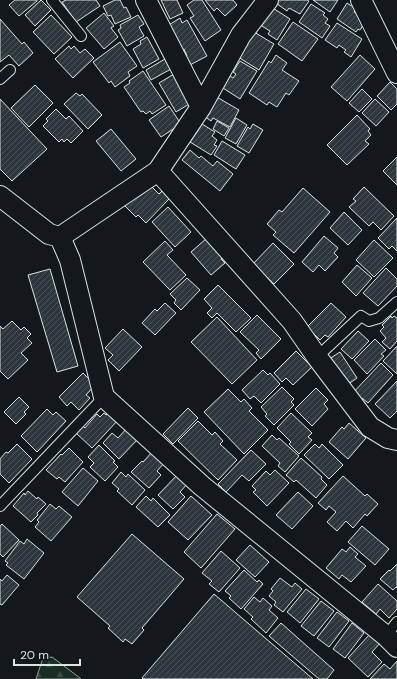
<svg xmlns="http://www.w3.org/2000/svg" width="397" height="679" font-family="'DM Sans',sans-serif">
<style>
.forest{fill:url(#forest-firs);stroke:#939e99}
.building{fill:url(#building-hatch);stroke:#d8e6dc}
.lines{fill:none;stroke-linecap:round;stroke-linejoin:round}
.service-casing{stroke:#d8e6dc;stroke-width:12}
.minor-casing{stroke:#d8e6dc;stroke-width:22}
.service{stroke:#14181c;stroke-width:10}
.minor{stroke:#14181c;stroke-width:20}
</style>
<defs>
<pattern id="forest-firs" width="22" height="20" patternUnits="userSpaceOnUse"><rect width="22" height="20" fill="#1a2d24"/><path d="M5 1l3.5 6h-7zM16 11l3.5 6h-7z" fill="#3b4b43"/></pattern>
<pattern id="building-hatch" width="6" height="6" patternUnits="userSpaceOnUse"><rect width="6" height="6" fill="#2c363c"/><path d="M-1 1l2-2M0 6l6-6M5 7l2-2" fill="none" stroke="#4a5358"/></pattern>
</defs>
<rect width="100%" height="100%" fill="#14181c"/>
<path class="forest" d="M 52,657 L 80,678 L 81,679 L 36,679 L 43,658 Z"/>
<path class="building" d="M 15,0 L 37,0 L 37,1 L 19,16 L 9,5 Z
M 41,0 L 51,10 L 35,26 L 25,15 Z
M 66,0 L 96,0 L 100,6 L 76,22 L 62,2 Z
M 115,0 L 120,0 L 124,8 L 126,7 L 131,17 L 115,24 L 111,15 L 108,16 L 103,6 Z
M 161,0 L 177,0 L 183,13 L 170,19 Z
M 194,0 L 202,0 L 221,30 L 205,41 L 190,18 L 194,16 L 187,5 Z
M 205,0 L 233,0 L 237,5 L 225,16 L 217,8 L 214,11 Z
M 274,0 L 307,0 L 309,1 L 300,14 L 289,8 L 287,11 L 273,1 Z
M 313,0 L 338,0 L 330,12 Z
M 347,3 L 356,9 L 354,12 L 366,20 L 360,30 L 358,29 L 356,32 L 337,19 Z
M 311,4 L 325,13 L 323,15 L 328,19 L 325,23 L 330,26 L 322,38 L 299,22 Z
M 268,5 L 290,19 L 277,40 L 268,34 L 270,31 L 257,23 Z
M 104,13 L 114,26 L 111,28 L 118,37 L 104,49 L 86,28 Z
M 51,15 L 72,37 L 54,54 L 33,32 Z
M 138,15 L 144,24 L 139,27 L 144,36 L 127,46 L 118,30 L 121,28 L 120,25 Z
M 180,18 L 182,23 L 187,20 L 207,56 L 188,66 L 183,58 L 187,56 L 184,49 L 180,51 L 167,26 Z
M 0,19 L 22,44 L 24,42 L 33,53 L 19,66 L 9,55 L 0,62 Z
M 293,22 L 318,39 L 302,61 L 278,44 Z
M 337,23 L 362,39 L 351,57 L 344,52 L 346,50 L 339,45 L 337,48 L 325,40 Z
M 254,32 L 274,44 L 259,70 L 238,57 Z
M 147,37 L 159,59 L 143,68 L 133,49 L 141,44 L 140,41 Z
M 120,42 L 137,66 L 128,72 L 130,76 L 115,87 L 111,81 L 109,83 L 93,62 Z
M 69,46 L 71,49 L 74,46 L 80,53 L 85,49 L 94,58 L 73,78 L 55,59 Z
M 276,55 L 287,63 L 282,70 L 299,81 L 289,95 L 286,93 L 277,107 L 269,102 L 267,105 L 249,93 L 269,61 L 271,63 Z
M 360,55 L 375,69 L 347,101 L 331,87 Z
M 165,59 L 171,69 L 151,80 L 146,70 Z
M 240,61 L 257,71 L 240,99 L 223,88 L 230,76 L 233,78 L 236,74 L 233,72 Z
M 143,71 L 166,105 L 152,114 L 150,111 L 146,114 L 143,111 L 141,112 L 124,87 L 130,83 L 129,81 Z
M 174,74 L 191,103 L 176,112 L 159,83 Z
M 390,82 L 397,89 L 397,104 L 391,110 L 377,96 Z
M 35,85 L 53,103 L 29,127 L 11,108 Z
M 362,89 L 372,99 L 359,112 L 349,103 Z
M 76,93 L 80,96 L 82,94 L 102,115 L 88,129 L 64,104 Z
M 215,96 L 239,110 L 230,127 L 213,118 L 211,121 L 204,116 Z
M 0,99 L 47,149 L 12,181 L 0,169 Z
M 375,99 L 389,112 L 376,126 L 362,113 Z
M 169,106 L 181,124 L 161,137 L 149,120 Z
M 56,109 L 66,119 L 69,116 L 83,131 L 71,143 L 67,139 L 64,142 L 62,139 L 59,142 L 43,126 L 48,121 L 46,119 Z
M 357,115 L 370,129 L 368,131 L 371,135 L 365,141 L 369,144 L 347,165 L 327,145 Z
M 236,118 L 247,125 L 236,144 L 225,138 Z
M 217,121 L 229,128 L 224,136 L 213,129 Z
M 202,124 L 215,132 L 212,136 L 217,140 L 214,145 L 217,146 L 211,155 L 190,142 Z
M 253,124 L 263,130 L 249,153 L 237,146 L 248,127 L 250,129 Z
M 111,129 L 136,159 L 121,171 L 96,141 Z
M 222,141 L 245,155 L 236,169 L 214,155 Z
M 190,150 L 199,158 L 201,156 L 213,166 L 217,161 L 233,174 L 220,191 L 182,160 Z
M 397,157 L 397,185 L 383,171 Z
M 151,186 L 159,194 L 162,191 L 169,199 L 146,223 L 138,215 L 136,217 L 124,205 L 137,193 L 140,196 Z
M 364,187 L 394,216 L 381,230 L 373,222 L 369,226 L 349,207 L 356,201 L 353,199 Z
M 303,188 L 330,212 L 294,253 L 273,235 L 276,232 L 267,224 L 279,210 L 282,212 Z
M 168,207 L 191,232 L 175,247 L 152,222 Z
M 344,212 L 362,230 L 348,245 L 330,228 Z
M 397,218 L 397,251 L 392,246 L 389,249 L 378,238 Z
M 324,236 L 338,248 L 334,253 L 338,257 L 325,271 L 319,265 L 313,272 L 302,262 Z
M 207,238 L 223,257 L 221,259 L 225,263 L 211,275 L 191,252 Z
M 374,240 L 393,258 L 374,277 L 356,260 Z
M 165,241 L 173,250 L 167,255 L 186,275 L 170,290 L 143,262 Z
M 273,243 L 294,264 L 274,284 L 253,264 Z
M 357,265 L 372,278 L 356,296 L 342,282 Z
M 386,268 L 397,279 L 397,286 L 378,306 L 363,293 Z
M 50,269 L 78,366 L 57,372 L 28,275 Z
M 187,278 L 200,290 L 181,310 L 174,303 L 176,300 L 170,294 Z
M 218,285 L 251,318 L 236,332 L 217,313 L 212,318 L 207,313 L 212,308 L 204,299 Z
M 165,303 L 176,313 L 155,335 L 142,323 L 155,309 L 157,311 Z
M 331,303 L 346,317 L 328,337 L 325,335 L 320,340 L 307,327 Z
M 257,315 L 281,339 L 261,359 L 256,353 L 259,350 L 240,332 Z
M 391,316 L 392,318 L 394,316 L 397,318 L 397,341 L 390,349 L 382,342 L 386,338 L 380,331 L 384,327 L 382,325 Z
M 217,317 L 257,360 L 232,384 L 191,342 Z
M 12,321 L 21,330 L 24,327 L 31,334 L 27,338 L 32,343 L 21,353 L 28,360 L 8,379 L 0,371 L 0,326 L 3,329 Z
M 123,329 L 142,347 L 119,371 L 108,360 L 113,355 L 105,348 Z
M 358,331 L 369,341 L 352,359 L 341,349 Z
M 375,339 L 386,350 L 381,354 L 384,356 L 367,374 L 354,360 Z
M 397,346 L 397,374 L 383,361 Z
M 296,351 L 312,367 L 293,385 L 286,378 L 282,382 L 274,373 Z
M 340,352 L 357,378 L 347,385 L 329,359 Z
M 381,363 L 393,375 L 368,403 L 362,398 L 358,402 L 351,395 Z
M 263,370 L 268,375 L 270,373 L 280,384 L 261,403 L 254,396 L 250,399 L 242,390 Z
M 83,373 L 95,385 L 86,395 L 90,398 L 79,410 L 71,402 L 67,406 L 59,397 Z
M 397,381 L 397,411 L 390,418 L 375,404 Z
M 282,387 L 294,399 L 291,402 L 294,405 L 274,425 L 265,416 L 267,414 L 261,407 Z
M 316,388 L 328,400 L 324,404 L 328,409 L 312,426 L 295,409 Z
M 228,389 L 241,402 L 244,399 L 252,408 L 249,411 L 268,430 L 244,454 L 204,412 Z
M 19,397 L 29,407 L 24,412 L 26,414 L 16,424 L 4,412 Z
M 188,408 L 198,418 L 173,444 L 163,434 Z
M 47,409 L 53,415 L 56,412 L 66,421 L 37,452 L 21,436 Z
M 104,413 L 106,415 L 108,413 L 119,419 L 92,448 L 76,433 L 83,426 L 85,428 L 97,414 L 100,417 Z
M 291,413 L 312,433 L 308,437 L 312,440 L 299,454 L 289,444 L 291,442 L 277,428 Z
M 198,421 L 212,435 L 215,432 L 223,441 L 220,444 L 237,460 L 218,480 L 178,441 Z
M 349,423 L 366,438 L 348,459 L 329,442 L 342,427 L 344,429 Z
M 127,428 L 138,439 L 119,459 L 103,443 L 112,433 L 118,438 Z
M 272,435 L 277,440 L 279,438 L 299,456 L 285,472 L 278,466 L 280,463 L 262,446 Z
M 17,444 L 32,459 L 9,483 L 0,474 L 0,459 L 6,452 L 8,453 Z
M 315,444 L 319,448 L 322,444 L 343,465 L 329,479 L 304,455 Z
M 99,445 L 115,461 L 113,462 L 118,467 L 105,481 L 90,467 L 94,463 L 88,457 Z
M 69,448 L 83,462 L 65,482 L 59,477 L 57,479 L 46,470 L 61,454 L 62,455 Z
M 251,450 L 266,464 L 249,481 L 242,475 L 226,492 L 218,484 Z
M 153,451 L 165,462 L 157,471 L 161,475 L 149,488 L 131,472 L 142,461 L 143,462 Z
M 301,458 L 322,477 L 321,479 L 327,485 L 316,498 L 296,480 L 294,482 L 286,475 Z
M 83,468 L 98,481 L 78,506 L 62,492 Z
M 275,470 L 289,483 L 267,506 L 253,492 L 256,490 L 252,486 L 266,471 L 270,475 Z
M 121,472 L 126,477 L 128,474 L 145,490 L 132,505 L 117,491 L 119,489 L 112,483 Z
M 178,474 L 188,483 L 180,492 L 185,497 L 173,509 L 158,495 Z
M 343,476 L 365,496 L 367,494 L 378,504 L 367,516 L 365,514 L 353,528 L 346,521 L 337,531 L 327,522 L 336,512 L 329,506 L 326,510 L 318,503 Z
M 28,491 L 37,499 L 38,497 L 46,504 L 37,513 L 38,515 L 31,522 L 13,506 L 24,493 L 25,495 Z
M 298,492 L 313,506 L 292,529 L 276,515 Z
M 146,496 L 151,501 L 153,498 L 170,515 L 158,527 L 136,507 Z
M 191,496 L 212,515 L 188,540 L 168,522 Z
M 50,504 L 56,509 L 59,506 L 72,517 L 51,541 L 35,527 L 39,522 L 37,520 Z
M 217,514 L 235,529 L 201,568 L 184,552 Z
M 2,524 L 19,540 L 3,557 L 0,554 L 0,526 Z
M 362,526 L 389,549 L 375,565 L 348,542 Z
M 132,534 L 184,579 L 142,628 L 144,630 L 132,644 L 125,639 L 123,642 L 108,628 L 110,626 L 77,597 Z
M 27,539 L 44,553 L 24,579 L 6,565 L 8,563 L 5,561 L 20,541 L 24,544 Z
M 250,545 L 269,562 L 255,577 L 236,560 Z
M 350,547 L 358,554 L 355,557 L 366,566 L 351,582 L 342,575 L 339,579 L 326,568 L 342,549 L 346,552 Z
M 221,551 L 240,568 L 219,592 L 209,584 L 212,581 L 202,573 Z
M 397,564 L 397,588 L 396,587 L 393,590 L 380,579 L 389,570 L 390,571 Z
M 244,570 L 257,582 L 259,580 L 263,584 L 241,609 L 229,598 L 231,596 L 225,591 Z
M 7,575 L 19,585 L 2,605 L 0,604 L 0,579 L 2,581 Z
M 280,578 L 292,587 L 295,583 L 302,589 L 283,612 L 274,605 L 276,602 L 269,596 L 273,591 L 271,589 Z
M 378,584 L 397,601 L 397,609 L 389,618 L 380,609 L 376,614 L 362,602 Z
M 306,589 L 319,599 L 300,623 L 287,612 Z
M 214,594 L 313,679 L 143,679 L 142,678 Z
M 254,597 L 260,602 L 263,598 L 272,606 L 269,610 L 278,618 L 266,633 L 251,619 L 253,617 L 244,609 Z
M 321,601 L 334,611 L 314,636 L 301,626 Z
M 337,612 L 349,621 L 329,647 L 317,638 Z
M 281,623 L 334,670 L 327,679 L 319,679 L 269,636 Z
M 352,623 L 364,633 L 345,658 L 333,649 Z
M 370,634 L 380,643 L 372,652 L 382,662 L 368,677 L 348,658 Z
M 397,661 L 397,679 L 370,679 L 384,664 L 390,669 Z"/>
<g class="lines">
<g class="service-casing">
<path id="service" d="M 52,0 L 81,36
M 0,79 L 10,70
M 317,357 L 361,316 L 369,321 L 379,318 L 397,302
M 0,506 L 104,397
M 386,636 L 397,622"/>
</g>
<g class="minor-casing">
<path id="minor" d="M 146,0 L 201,107
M 361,0 L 397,73
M 158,171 L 292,321 L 317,357 L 370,427 L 388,438 L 397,440
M 0,196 L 49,234 L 60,237 L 158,171 L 201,107 L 241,35 L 268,0
M 60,237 L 70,260 L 104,397 L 202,486 L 386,636 L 397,647"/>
</g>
<use href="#service" class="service"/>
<use href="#minor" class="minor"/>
</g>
<path d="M14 659v6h66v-6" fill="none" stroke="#d8e6dc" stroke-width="2"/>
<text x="20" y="659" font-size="12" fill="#d8e6dc" stroke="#14181c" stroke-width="3" paint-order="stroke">20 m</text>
</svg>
